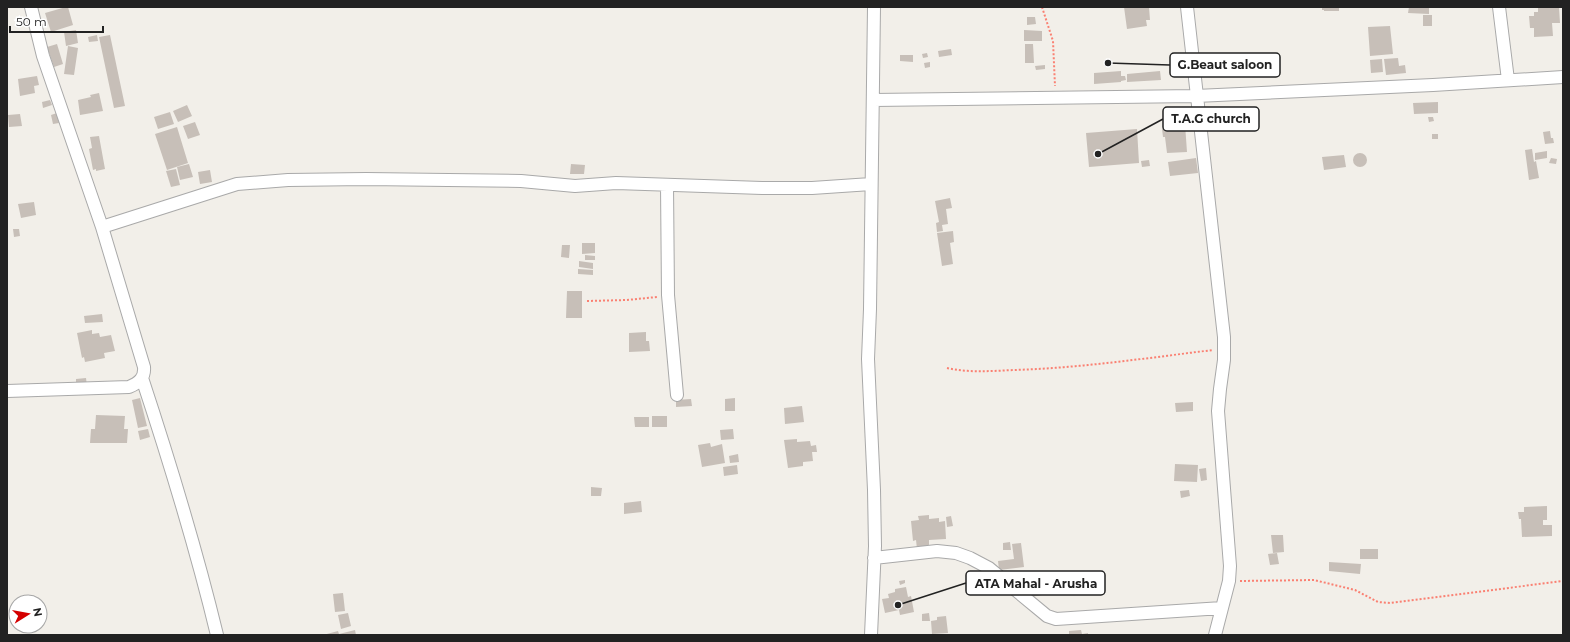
<svg xmlns="http://www.w3.org/2000/svg" width="1570" height="642" font-family="Montserrat,sans-serif">
<style>
.building{fill:#c7bfb8}
.lines{fill:none;stroke-linecap:round;stroke-linejoin:round}
.minor-casing{stroke:#a9a9a9;stroke-width:14}
.path{stroke:#fa8072;stroke-width:2;stroke-dasharray:2 2;stroke-linecap:butt}
.minor{stroke:#fff;stroke-width:12}
.leader{fill:none;stroke:#222;stroke-width:1.5}
.callout-dot{fill:#222;stroke:#fff;stroke-width:1.5}
.callout{fill:#fff;stroke:#222;stroke-width:1.5}
.callout-label{font-size:12px;text-anchor:middle;font-weight:bold;fill:#222}
</style>
<rect width="100%" height="100%" fill="#f2efe9"/>
<path class="building" d="M 66,7 L 68,7 L 73,25 L 51,32 L 45,13 Z
M 1124,7 L 1149,7 L 1150,20 L 1146,20 L 1147,26 L 1127,29 Z
M 1322,7 L 1339,7 L 1339,11 L 1324,11 L 1324,10 L 1322,10 Z
M 1409,7 L 1429,7 L 1429,14 L 1408,13 Z
M 1538,7 L 1559,7 L 1560,23 L 1552,23 L 1553,36 L 1534,37 L 1534,28 L 1530,28 L 1529,16 L 1534,16 L 1534,12 L 1538,12 Z
M 1423,15 L 1432,15 L 1432,26 L 1423,26 Z
M 1027,17 L 1035,17 L 1036,24 L 1027,25 Z
M 1390,26 L 1393,54 L 1370,56 L 1368,27 Z
M 76,30 L 78,43 L 66,46 L 64,32 Z
M 1024,30 L 1042,31 L 1042,41 L 1024,41 Z
M 97,35 L 98,41 L 89,42 L 88,37 Z
M 110,35 L 125,106 L 114,108 L 99,37 Z
M 57,44 L 63,64 L 54,67 L 47,47 Z
M 1025,44 L 1033,44 L 1034,63 L 1025,63 Z
M 68,46 L 78,48 L 74,75 L 64,74 Z
M 951,49 L 952,55 L 939,57 L 938,51 Z
M 927,53 L 928,57 L 923,58 L 922,54 Z
M 900,55 L 913,55 L 913,62 L 900,61 Z
M 1398,58 L 1399,66 L 1405,65 L 1406,73 L 1386,75 L 1384,59 Z
M 1382,59 L 1383,72 L 1371,73 L 1370,60 Z
M 930,62 L 930,67 L 925,68 L 924,63 Z
M 1045,65 L 1045,69 L 1036,70 L 1035,66 Z
M 1121,71 L 1121,76 L 1125,76 L 1126,80 L 1121,81 L 1121,82 L 1094,84 L 1094,73 Z
M 1160,71 L 1161,80 L 1127,82 L 1127,74 Z
M 37,76 L 39,85 L 34,86 L 35,93 L 20,96 L 18,79 Z
M 99,93 L 103,111 L 80,115 L 78,100 L 91,97 L 90,95 Z
M 50,100 L 52,105 L 43,108 L 42,102 Z
M 1438,102 L 1438,113 L 1414,114 L 1413,103 Z
M 187,105 L 192,116 L 178,122 L 173,111 Z
M 170,112 L 174,124 L 158,129 L 154,117 Z
M 57,113 L 59,123 L 53,124 L 51,115 Z
M 20,114 L 22,126 L 9,127 L 8,115 Z
M 1428,117 L 1433,117 L 1434,121 L 1429,122 Z
M 1173,120 L 1174,122 L 1182,121 L 1182,124 L 1185,124 L 1187,152 L 1167,153 L 1165,137 L 1163,137 L 1162,129 L 1164,129 L 1164,121 Z
M 195,122 L 200,135 L 188,139 L 183,126 Z
M 177,127 L 188,163 L 167,170 L 155,134 Z
M 1137,129 L 1139,163 L 1089,167 L 1086,133 Z
M 1550,131 L 1551,138 L 1553,138 L 1554,143 L 1545,144 L 1543,132 Z
M 1432,134 L 1438,134 L 1438,139 L 1432,139 Z
M 99,136 L 105,169 L 96,171 L 96,169 L 93,170 L 89,149 L 92,148 L 90,137 Z
M 1532,149 L 1534,162 L 1536,161 L 1539,178 L 1529,180 L 1525,150 Z
M 1547,151 L 1547,158 L 1535,160 L 1535,153 Z
M1353 160a7 7 0 1 1 14 0a7 7 0 1 1-14 0Z
M 1344,155 L 1346,167 L 1324,170 L 1322,157 Z
M 1196,158 L 1198,173 L 1170,176 L 1168,162 Z
M 1551,158 L 1557,159 L 1556,164 L 1549,163 Z
M 1149,160 L 1150,166 L 1142,167 L 1141,161 Z
M 189,164 L 193,177 L 180,180 L 177,167 Z
M 571,164 L 585,165 L 584,174 L 570,174 Z
M 176,169 L 180,185 L 171,187 L 166,171 Z
M 210,170 L 212,182 L 200,184 L 198,172 Z
M 950,198 L 952,208 L 946,209 L 948,224 L 942,225 L 943,231 L 937,232 L 936,223 L 939,222 L 935,201 Z
M 34,202 L 36,215 L 21,218 L 18,204 Z
M 13,229 L 19,229 L 20,236 L 14,237 Z
M 953,231 L 954,242 L 950,243 L 953,264 L 942,266 L 937,233 Z
M 582,243 L 595,243 L 595,253 L 582,254 Z
M 562,245 L 570,245 L 569,258 L 561,257 Z
M 585,255 L 595,256 L 595,260 L 585,260 Z
M 579,261 L 593,263 L 593,269 L 579,267 Z
M 578,269 L 593,270 L 593,275 L 578,274 Z
M 567,291 L 582,291 L 582,318 L 566,318 Z
M 102,314 L 103,322 L 85,323 L 84,316 Z
M 92,330 L 92,334 L 99,333 L 100,337 L 111,335 L 115,351 L 104,353 L 105,358 L 85,362 L 84,357 L 82,358 L 77,333 Z
M 646,332 L 646,341 L 649,341 L 650,351 L 629,352 L 629,333 Z
M 86,378 L 87,386 L 76,387 L 76,379 Z
M 140,398 L 147,426 L 138,428 L 132,400 Z
M 735,398 L 735,411 L 725,411 L 725,399 Z
M 691,399 L 692,406 L 676,407 L 676,400 Z
M 1193,402 L 1193,411 L 1176,412 L 1175,403 Z
M 802,406 L 804,422 L 785,424 L 784,408 Z
M 96,415 L 125,416 L 124,429 L 128,429 L 127,443 L 90,443 L 91,429 L 95,429 Z
M 652,416 L 667,416 L 667,427 L 652,427 Z
M 634,417 L 649,417 L 649,427 L 635,427 Z
M 148,429 L 150,437 L 140,440 L 138,431 Z
M 733,429 L 734,439 L 721,440 L 720,430 Z
M 797,439 L 797,442 L 810,441 L 811,446 L 816,445 L 817,452 L 812,452 L 813,461 L 803,462 L 803,466 L 788,468 L 784,440 Z
M 710,443 L 711,447 L 722,444 L 725,463 L 702,467 L 698,445 Z
M 738,454 L 739,462 L 730,463 L 729,456 Z
M 1175,464 L 1198,465 L 1197,482 L 1174,481 Z
M 737,465 L 738,474 L 724,476 L 723,467 Z
M 1206,468 L 1207,480 L 1201,481 L 1199,469 Z
M 591,487 L 602,488 L 601,496 L 591,496 Z
M 1189,490 L 1190,496 L 1181,498 L 1180,491 Z
M 641,501 L 642,512 L 624,514 L 624,503 Z
M 1547,506 L 1547,520 L 1543,520 L 1543,525 L 1552,525 L 1552,536 L 1522,537 L 1521,519 L 1519,519 L 1518,512 L 1524,512 L 1524,507 Z
M 929,515 L 929,519 L 939,518 L 939,522 L 945,521 L 946,539 L 929,540 L 929,548 L 917,549 L 916,540 L 913,541 L 911,521 L 919,520 L 918,516 Z
M 951,516 L 953,526 L 947,527 L 946,517 Z
M 1271,535 L 1283,535 L 1284,552 L 1273,553 Z
M 1010,542 L 1011,550 L 1003,550 L 1003,543 Z
M 1021,543 L 1024,567 L 999,570 L 998,561 L 1014,559 L 1012,544 Z
M 1360,549 L 1378,549 L 1378,559 L 1360,559 Z
M 1277,553 L 1279,564 L 1270,565 L 1268,554 Z
M 1329,562 L 1361,564 L 1360,574 L 1329,571 Z
M 1038,572 L 1042,595 L 1031,597 L 1031,594 L 1027,595 L 1026,590 L 1030,589 L 1028,574 Z
M 905,580 L 905,583 L 900,585 L 899,581 Z
M 906,587 L 908,597 L 911,596 L 914,612 L 900,615 L 899,610 L 885,613 L 882,599 L 889,598 L 888,594 L 895,592 L 895,589 Z
M 343,593 L 345,611 L 335,612 L 333,594 Z
M 348,613 L 351,626 L 341,629 L 338,615 Z
M 929,613 L 930,621 L 922,621 L 922,614 Z
M 946,616 L 948,633 L 932,634 L 931,621 L 937,620 L 937,617 Z
M 355,630 L 356,635 L 323,635 L 338,631 L 339,634 Z
M 1081,630 L 1082,634 L 1088,633 L 1088,635 L 1069,635 L 1069,631 Z"/>
<g class="lines">
<g class="minor-casing">
<path id="minor" d="M 1187,7 L 1224,337 L 1224,360 L 1220,389 L 1218,411 L 1230,566 L 1229,581 L 1215,635
M 1499,7 L 1508,80
M 873,100 L 1196,96 L 1433,85 L 1563,77
M 667,185 L 668,295 L 677,395
M 102,227 L 237,184 L 288,180 L 366,179 L 521,181 L 575,186 L 616,183 L 762,188 L 812,188 L 871,184
M 142,378 C 170,463 196,548 217,635
M 7,391 L 129,387 C 139,383 145,378 144,367 L 102,227 L 43,56 L 31,7
M 874,558 L 937,551 L 956,553 L 970,558 L 989,568 L 1047,616 L 1056,619 L 1222,608
M 871,635 L 875,546 L 874,490 L 868,359 L 870,309 L 874,7"/>
</g>
<path class="path" d="M 1042,7 L 1053,41 L 1055,86
M 587,301 L 627,300 L 657,297
M 947,368 C 969,373 991,371 1014,370 C 1081,368 1147,358 1213,350
M 1240,581 L 1314,580 L 1355,590 L 1378,602 L 1390,603 L 1563,581"/>
<use href="#minor" class="minor"/>
</g>
<path class="leader" d="M1108 63L1170 65M1098 154L1163 119M898 605L966 583"/>
<g class="callout-dot">
<circle cx="1108" cy="63" r="4"/>
<circle cx="1098" cy="154" r="4"/>
<circle cx="898" cy="605" r="4"/>
</g>
<g class="callout">
<rect x="1170" y="53" width="110" height="24" rx="4"/>
<rect x="1163" y="107" width="96" height="24" rx="4"/>
<rect x="966" y="571" width="139" height="24" rx="4"/>
</g>
<g class="callout-label">
<text x="1225" y="69">G.Beaut saloon</text>
<text x="1211" y="123">T.A.G church</text>
<text x="1036" y="588">ATA Mahal - Arusha</text>
</g>
<rect width="1570" height="642" fill="none" stroke="#222222" stroke-width="16"/>
<g transform="translate(28 614) rotate(79)"><circle r="19" fill="#ffffff" stroke="#a7a7a7"/>
<path d="M0-3L7 15L0 10L-7 15Z" fill="#d40000"/>
<text y="-6" font-size="11" font-weight="bold" text-anchor="middle" fill="#222222">N</text>
</g>
<path d="M10 26v6h93v-6" fill="none" stroke="#222222" stroke-width="2"/>
<text x="16" y="26" font-size="12" fill="#222222" stroke="#ffffff" stroke-width="3" paint-order="stroke">50 m</text>
</svg>
